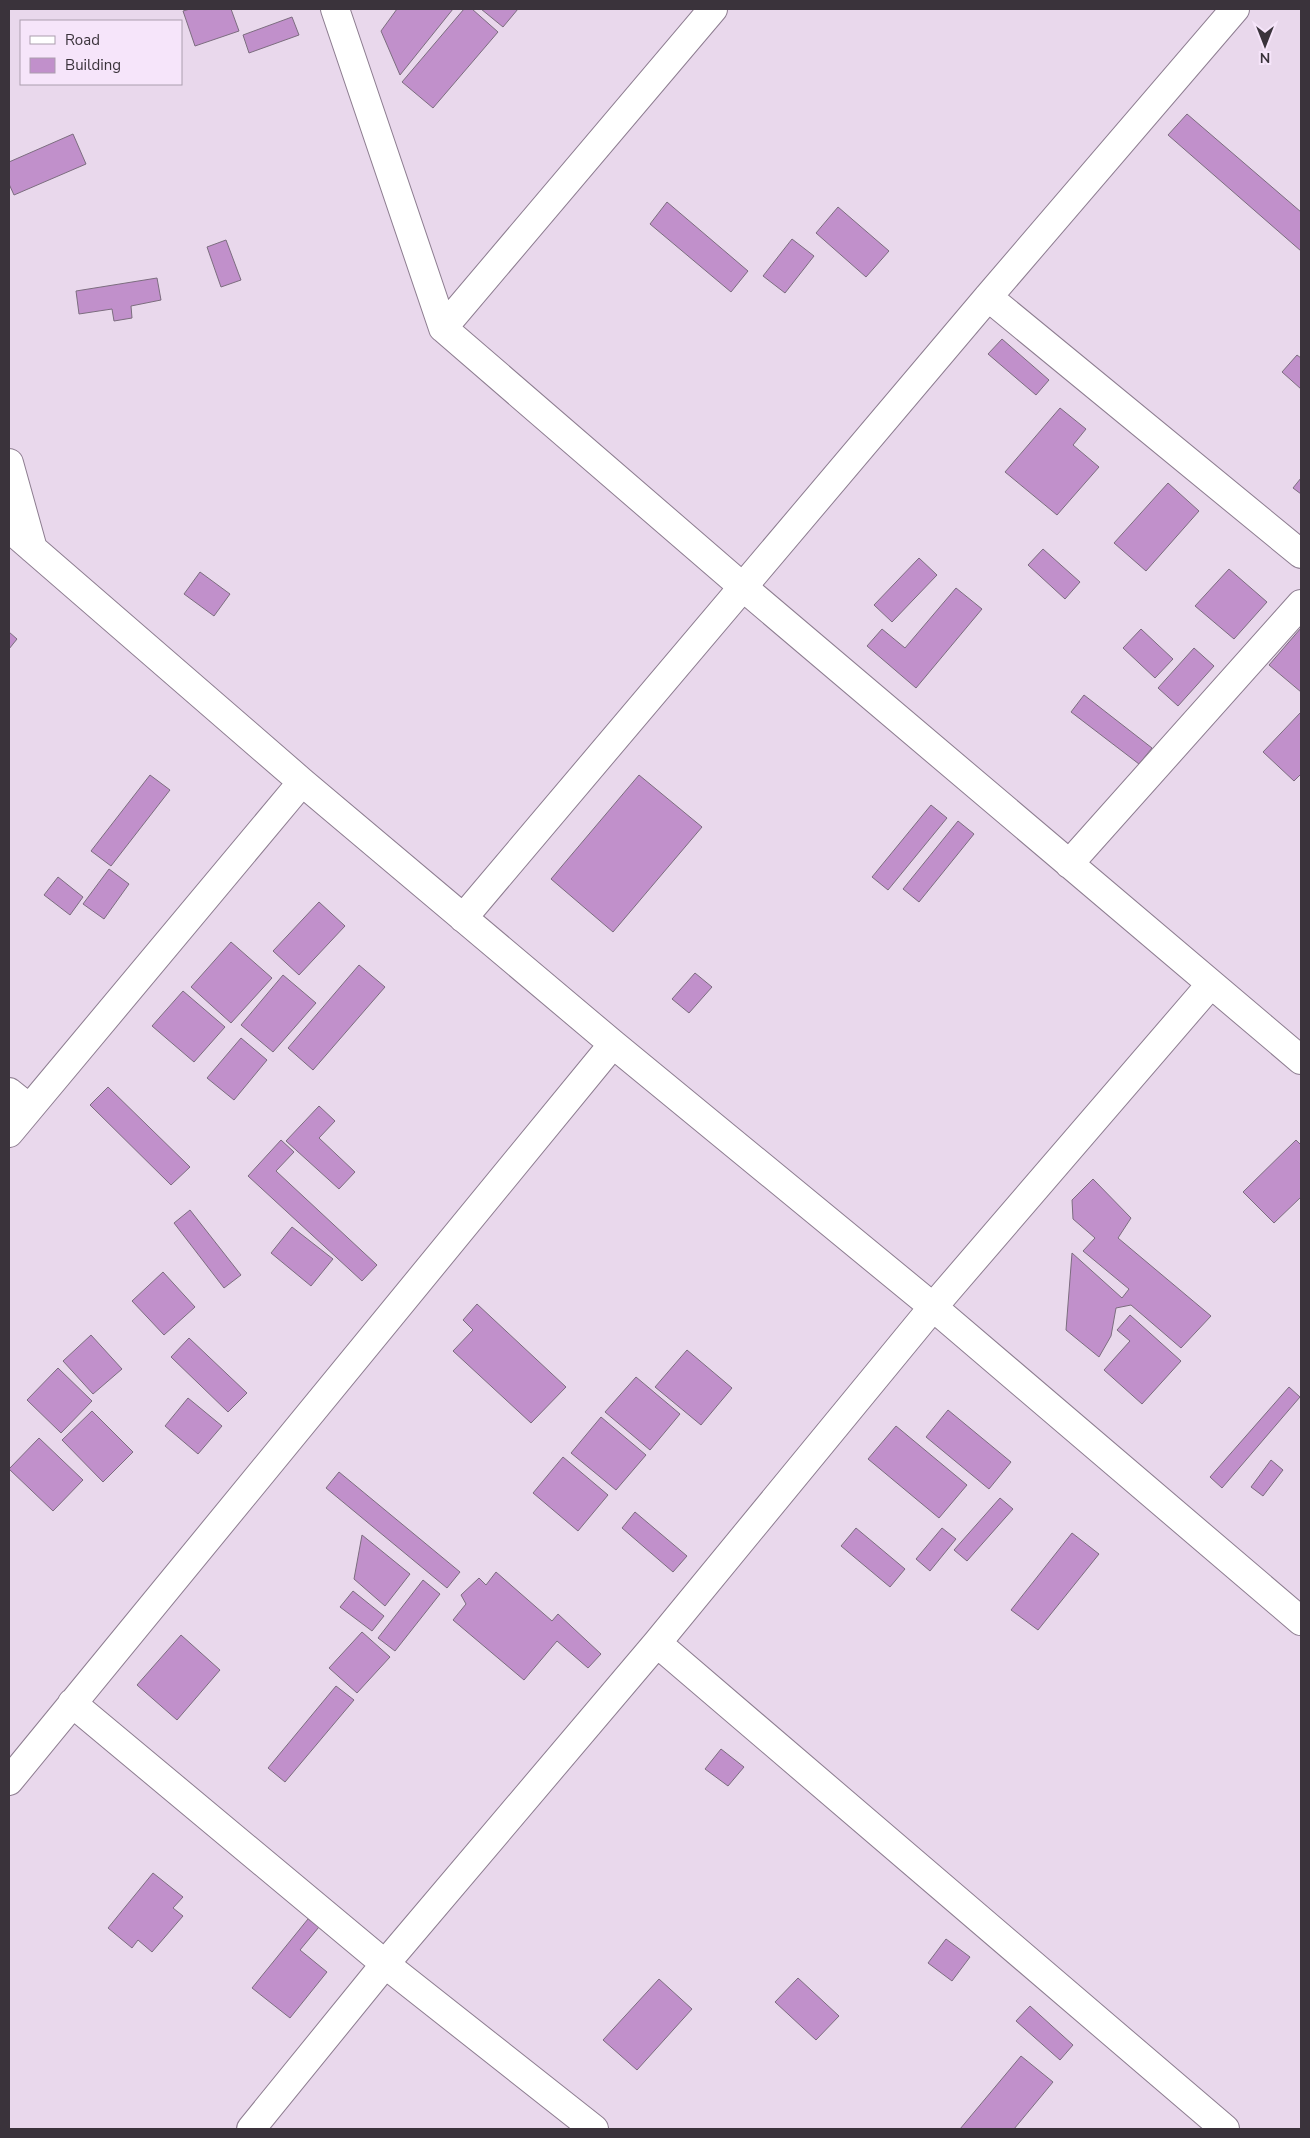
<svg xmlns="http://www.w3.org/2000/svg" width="1310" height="2138" font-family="'Nunito Sans',sans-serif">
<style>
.building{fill:#c190cb;stroke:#7c6d7f}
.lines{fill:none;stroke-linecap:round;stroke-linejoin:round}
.street-casing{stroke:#8d7d90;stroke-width:30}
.street{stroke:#fff;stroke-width:28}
</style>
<rect width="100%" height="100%" fill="#e9d8ec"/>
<path class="building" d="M 190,9 L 231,9 L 239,31 L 195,46 L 183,11 Z
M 397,9 L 453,9 L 400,75 L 381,31 Z
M 464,9 L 472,9 L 498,32 L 433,108 L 402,82 Z
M 481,9 L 518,9 L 503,27 Z
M 292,17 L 299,35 L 249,53 L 243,35 Z
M 1187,114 L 1301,212 L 1301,251 L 1168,135 Z
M 73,134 L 86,164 L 14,195 L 9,184 L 9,162 Z
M 667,202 L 748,271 L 731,292 L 650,224 Z
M 838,207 L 889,251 L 866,277 L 816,233 Z
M 792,239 L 814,256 L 785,293 L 763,276 Z
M 226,240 L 241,280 L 221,287 L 207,247 Z
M 157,278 L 161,300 L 131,306 L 132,318 L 114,321 L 112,309 L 79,314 L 76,291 Z
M 1002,339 L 1049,380 L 1036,395 L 988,354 Z
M 1297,355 L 1301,358 L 1301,389 L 1282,372 Z
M 1060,408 L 1086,429 L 1073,445 L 1099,467 L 1057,515 L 1005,472 Z
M 1301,478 L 1301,494 L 1293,488 Z
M 1168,483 L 1199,511 L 1146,571 L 1114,543 Z
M 1043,549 L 1080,582 L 1065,599 L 1028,565 Z
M 919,558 L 937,575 L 892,622 L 874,605 Z
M 1229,569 L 1267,602 L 1234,639 L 1195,606 Z
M 200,572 L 230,594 L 214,616 L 184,594 Z
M 956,588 L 982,609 L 916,688 L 867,646 L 882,629 L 905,648 Z
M 1301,628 L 1301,692 L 1269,665 Z
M 1141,629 L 1173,659 L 1155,678 L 1123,648 Z
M 9,632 L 17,639 L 9,649 Z
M 1194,648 L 1214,666 L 1178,706 L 1158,688 Z
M 1084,695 L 1152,748 L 1139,764 L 1071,712 Z
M 1301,712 L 1301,774 L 1294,781 L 1263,752 Z
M 150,775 L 170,790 L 111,866 L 91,851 Z
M 639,775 L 702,827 L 613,932 L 551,879 Z
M 931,805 L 947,818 L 888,890 L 872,877 Z
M 958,821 L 974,834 L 919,902 L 903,889 Z
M 109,869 L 129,884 L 104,919 L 83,904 Z
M 58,877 L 83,897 L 70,915 L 44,895 Z
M 319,902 L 345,926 L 299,975 L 273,951 Z
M 231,942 L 272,978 L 231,1023 L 191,987 Z
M 359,965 L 385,987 L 313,1070 L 288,1048 Z
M 695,973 L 712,987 L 689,1013 L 672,999 Z
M 283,975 L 316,1003 L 273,1052 L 241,1025 Z
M 183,991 L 225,1027 L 194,1062 L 152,1026 Z
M 241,1038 L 267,1060 L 234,1100 L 207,1078 Z
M 108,1087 L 190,1167 L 171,1185 L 90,1105 Z
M 319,1106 L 335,1121 L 319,1138 L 355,1172 L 339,1189 L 286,1141 Z
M 281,1140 L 294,1152 L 276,1171 L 377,1265 L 362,1281 L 248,1176 Z
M 1296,1140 L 1301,1145 L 1301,1197 L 1274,1223 L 1243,1192 Z
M 1093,1179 L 1131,1218 L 1118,1238 L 1211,1316 L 1181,1348 L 1131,1305 L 1116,1308 L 1111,1336 L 1099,1357 L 1066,1330 L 1072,1253 L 1122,1298 L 1129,1289 L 1083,1251 L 1095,1238 L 1073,1219 L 1072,1200 Z
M 190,1210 L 241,1275 L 224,1288 L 174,1223 Z
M 292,1227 L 333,1259 L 311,1286 L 271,1253 Z
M 163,1272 L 195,1307 L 164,1335 L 132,1301 Z
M 477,1304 L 566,1387 L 531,1423 L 453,1351 L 473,1330 L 463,1320 Z
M 1130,1315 L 1181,1361 L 1142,1404 L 1104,1370 L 1130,1341 L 1117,1330 Z
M 91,1335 L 122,1369 L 93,1394 L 63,1361 Z
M 189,1338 L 247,1393 L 228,1412 L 171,1357 Z
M 687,1350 L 732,1388 L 701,1425 L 655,1387 Z
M 58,1368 L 92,1401 L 61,1433 L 27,1400 Z
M 636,1377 L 680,1414 L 650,1450 L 605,1412 Z
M 1289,1387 L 1300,1397 L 1222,1488 L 1210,1477 Z
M 188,1398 L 222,1426 L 198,1454 L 165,1426 Z
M 948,1410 L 1011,1462 L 989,1489 L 926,1437 Z
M 92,1411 L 133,1452 L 103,1482 L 62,1440 Z
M 601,1417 L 646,1455 L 616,1490 L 571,1453 Z
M 896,1426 L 967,1485 L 939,1518 L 868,1459 Z
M 39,1438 L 83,1480 L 53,1511 L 9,1469 Z
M 563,1457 L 608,1495 L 578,1531 L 533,1493 Z
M 1271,1460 L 1283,1470 L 1263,1496 L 1251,1487 Z
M 339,1472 L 460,1572 L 447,1588 L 326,1488 Z
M 1000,1498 L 1013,1509 L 967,1561 L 954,1550 Z
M 635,1512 L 687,1556 L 673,1572 L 622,1528 Z
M 856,1528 L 905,1569 L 890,1587 L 841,1546 Z
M 942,1528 L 956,1539 L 930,1571 L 916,1559 Z
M 1072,1533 L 1099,1554 L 1038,1630 L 1011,1610 Z
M 362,1535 L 410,1574 L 385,1606 L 354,1579 Z
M 496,1572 L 552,1621 L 558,1614 L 601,1654 L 588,1668 L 557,1641 L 524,1680 L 453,1620 L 466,1604 L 461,1595 L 479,1578 L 486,1585 Z
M 423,1580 L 440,1594 L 395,1651 L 378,1638 Z
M 353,1591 L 384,1616 L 372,1631 L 340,1607 Z
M 362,1632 L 390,1657 L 357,1693 L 329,1668 Z
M 181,1635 L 220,1670 L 177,1720 L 137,1685 Z
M 336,1686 L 354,1700 L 285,1782 L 268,1768 Z
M 721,1749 L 744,1767 L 728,1786 L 705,1769 Z
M 153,1873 L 183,1897 L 173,1908 L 183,1916 L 152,1952 L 138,1940 L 132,1948 L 108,1928 Z
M 308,1919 L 319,1927 L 300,1950 L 327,1972 L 290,2018 L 252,1988 Z
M 946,1939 L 970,1957 L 952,1981 L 928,1963 Z
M 798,1978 L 839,2016 L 816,2040 L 775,2002 Z
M 659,1979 L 692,2009 L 637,2070 L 603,2040 Z
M 1030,2006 L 1073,2045 L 1060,2060 L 1016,2021 Z
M 1021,2056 L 1053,2082 L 1014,2129 L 960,2129 Z"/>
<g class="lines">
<g class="street-casing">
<path id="street" d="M 335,9 L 443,328 L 744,588 L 1301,1060
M 988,297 L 1301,554
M 443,328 L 713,9
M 9,463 L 33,549
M 9,528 L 302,782 L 613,1044 L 933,1307 L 1301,1621
M 1069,864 L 1301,604
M 463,918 L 988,297 L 1235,9
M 9,1092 L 29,1108
M 9,1133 L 302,782
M 657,1643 L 1225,2129
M 72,1703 L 385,1964 L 594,2129
M 9,1781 L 613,1044
M 251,2129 L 385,1964 L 657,1643 L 933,1307 L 1211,984"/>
</g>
<use href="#street" class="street"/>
</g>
<rect width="1310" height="2138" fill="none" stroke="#3a333b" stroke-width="20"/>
<rect x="20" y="20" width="162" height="65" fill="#f6e5fa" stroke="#ab9eae"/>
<rect x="30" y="36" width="25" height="8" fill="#ffffff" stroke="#ab9eae"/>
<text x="65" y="45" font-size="15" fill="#3a333b">Road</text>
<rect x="30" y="58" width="25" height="15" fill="#c190cb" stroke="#ab9eae"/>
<text x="65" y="70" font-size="15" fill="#3a333b">Building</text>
<g transform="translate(1265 45) rotate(180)" stroke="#f6e5fa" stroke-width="4" paint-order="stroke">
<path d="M0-4L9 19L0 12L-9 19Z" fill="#3a333b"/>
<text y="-8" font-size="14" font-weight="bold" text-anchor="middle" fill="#3a333b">N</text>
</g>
</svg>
